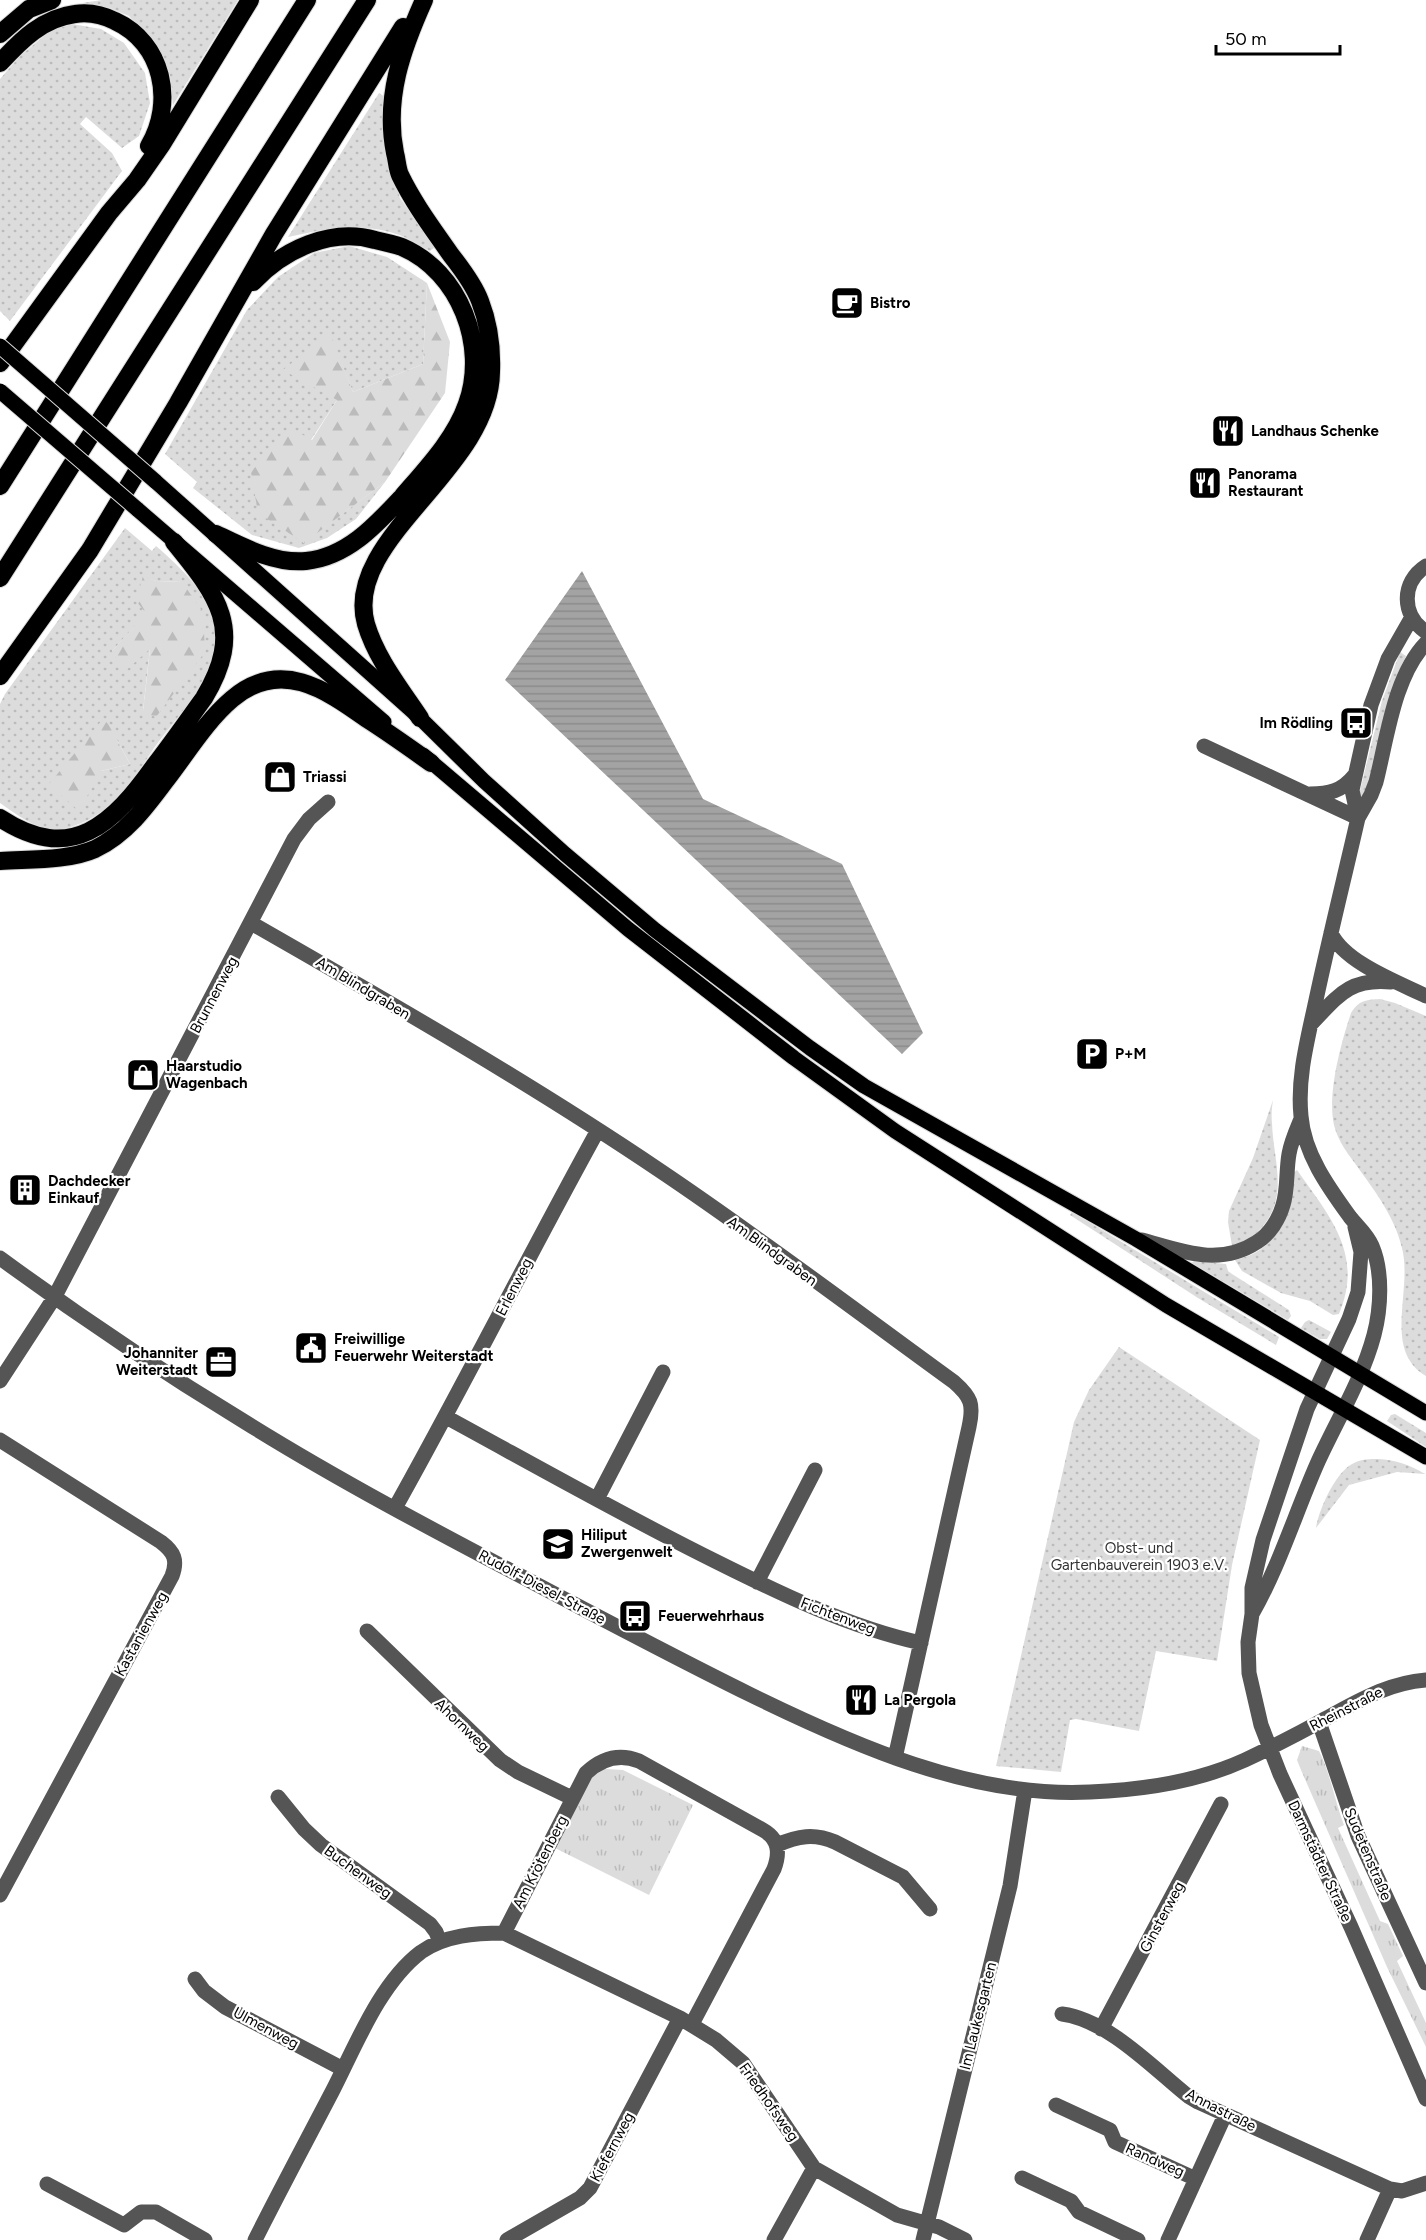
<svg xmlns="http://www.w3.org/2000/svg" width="1426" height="2240" font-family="Figtree,sans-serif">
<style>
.grass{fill:url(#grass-dots);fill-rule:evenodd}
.forest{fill:url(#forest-firs)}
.park{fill:url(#park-tufts)}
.water{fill:url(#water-rules)}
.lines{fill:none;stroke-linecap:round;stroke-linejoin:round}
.major-casing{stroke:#dbdbdb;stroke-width:17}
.highway-casing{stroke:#dbdbdb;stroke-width:20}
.minor{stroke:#555;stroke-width:15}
.major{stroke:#000;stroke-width:15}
.highway{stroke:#000;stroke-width:18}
.major-bridge-casing{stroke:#dbdbdb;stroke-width:17;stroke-linecap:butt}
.major-bridge{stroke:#000;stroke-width:15}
.labels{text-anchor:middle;stroke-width:4.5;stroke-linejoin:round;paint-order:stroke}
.poi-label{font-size:15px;font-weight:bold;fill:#000;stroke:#fff;text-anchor:start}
.street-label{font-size:15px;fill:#000;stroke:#fff}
.park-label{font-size:15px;fill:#333;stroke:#fff}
</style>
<defs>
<pattern id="grass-dots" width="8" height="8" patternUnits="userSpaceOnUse" patternTransform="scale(1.5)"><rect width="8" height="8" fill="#dcdcdc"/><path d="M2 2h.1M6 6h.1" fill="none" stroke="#bbb" stroke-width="1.8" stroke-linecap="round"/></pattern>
<pattern id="forest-firs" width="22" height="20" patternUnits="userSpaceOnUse" patternTransform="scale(1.5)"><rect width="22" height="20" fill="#dcdcdc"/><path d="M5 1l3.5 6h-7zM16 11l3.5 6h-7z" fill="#bbb"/></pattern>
<pattern id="park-tufts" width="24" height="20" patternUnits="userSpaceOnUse" patternTransform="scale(1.5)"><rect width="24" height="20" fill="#dcdcdc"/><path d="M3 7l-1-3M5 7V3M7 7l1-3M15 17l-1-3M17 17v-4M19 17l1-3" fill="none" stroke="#bbb"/></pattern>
<pattern id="water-rules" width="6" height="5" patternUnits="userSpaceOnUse" patternTransform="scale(1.5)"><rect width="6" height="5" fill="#a3a3a3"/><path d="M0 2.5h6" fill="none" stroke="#8b8b8b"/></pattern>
</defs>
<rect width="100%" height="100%" fill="#fff"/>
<path class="grass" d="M 102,0 L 238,0 L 173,105 L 170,76 L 156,45 L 129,16 L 110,8 L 82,3 Z
M 72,24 L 101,29 L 124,43 L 145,73 L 150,103 L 139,136 L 122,148 L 86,117 L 80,124 L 112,153 L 122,171 L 10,321 L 0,311 L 0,79 L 20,56 L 50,31 Z
M 379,93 L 385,97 L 390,168 L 400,198 L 435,247 L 430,251 C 419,245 407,237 396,234 C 359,222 325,229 288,237 Z
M 349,246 L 387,257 L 427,283 L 423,364 L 353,392 L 329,332 L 337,400 L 311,440 L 303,543 L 385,482 L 356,519 L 327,538 L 299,548 L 252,535 L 193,488 L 197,482 L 165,454 L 247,310 L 278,277 L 314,253 Z
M 125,528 L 152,551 L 156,546 C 182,569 214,597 215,634 C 217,678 178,715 154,748 C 143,764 133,782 120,796 C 105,812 82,826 61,829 C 37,831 19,816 0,803 L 0,704 L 5,694 ZM 143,577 L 156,581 L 182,582 L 143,711 L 150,648 L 112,651 L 147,613 ZM 117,740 L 130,764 L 101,771 Z
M 1400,652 L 1406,656 L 1397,675 L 1363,805 L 1357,803 L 1382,701 Z
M 1380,999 L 1395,1003 L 1426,1016 L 1426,1376 C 1382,1350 1413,1291 1402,1248 C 1395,1218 1377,1194 1359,1169 C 1349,1155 1338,1142 1334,1125 C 1327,1094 1341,1043 1351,1013 C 1359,1000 1366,1000 1380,999 Z
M 1273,1100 C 1272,1107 1271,1115 1272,1123 C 1273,1159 1289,1195 1263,1226 C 1255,1236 1244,1243 1232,1246 L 1228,1222 L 1229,1211 L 1253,1158 Z
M 1297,1170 C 1330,1217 1364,1254 1339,1314 L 1333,1315 L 1310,1301 L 1281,1293 L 1242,1271 L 1235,1260 C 1277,1252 1295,1211 1293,1173 Z
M 1072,1212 L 1279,1337 L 1276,1345 L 1198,1298 L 1070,1215 Z
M 1195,1259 L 1203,1262 L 1226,1264 L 1228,1271 L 1232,1274 L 1289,1310 L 1291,1316 L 1288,1320 L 1192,1263 Z
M 1309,1320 L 1331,1332 L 1327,1339 L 1320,1339 L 1301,1328 L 1305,1322 Z
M 1119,1347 L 1260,1440 L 1232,1565 L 1217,1661 L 1156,1651 L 1139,1731 L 1076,1719 L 1070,1720 L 1061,1772 L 996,1766 L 1074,1422 L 1089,1390 Z
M 1395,1414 L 1426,1433 L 1426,1447 L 1387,1421 L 1391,1415 Z
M 1378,1459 C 1396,1460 1410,1465 1425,1474 L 1397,1472 L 1349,1485 L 1316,1528 C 1319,1509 1336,1471 1354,1463 C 1361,1459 1370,1459 1378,1459 Z"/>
<path class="forest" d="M 427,283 L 450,342 L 445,393 L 385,482 L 304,543 L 258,513 L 251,472 L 289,427 L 312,440 L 337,400 L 283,370 L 330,332 L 353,392 L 423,364 Z
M 143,576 L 156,581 L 182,582 L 203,612 L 205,652 L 156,717 L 143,712 L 150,649 L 124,672 L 112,651 L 146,613 L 136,601 Z
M 103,719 L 118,733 L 117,740 L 130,764 L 101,771 L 79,811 L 49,784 Z"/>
<path class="park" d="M 1302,1746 L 1319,1751 C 1330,1772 1335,1802 1344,1825 L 1338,1828 L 1380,1921 L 1388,1924 L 1403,1956 L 1397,1961 L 1426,2023 L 1426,2047 L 1387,1967 L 1301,1770 L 1297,1760 Z
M 605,1769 L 623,1770 L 693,1805 L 649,1895 L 555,1848 L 588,1779 Z"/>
<path class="water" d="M 582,571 L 703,799 L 842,864 L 923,1033 L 902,1054 L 505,680 Z"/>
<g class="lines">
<g class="major-casing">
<path id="major" d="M 155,481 L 420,718 L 484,781 L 565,854 L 655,930 L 810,1048 L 864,1086 L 1136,1239 L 1426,1413
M 137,509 L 384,722
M 423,755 L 628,929 L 794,1058 L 895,1131 L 1166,1305 L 1426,1457"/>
</g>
<g class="highway-casing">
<path id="highway" d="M 0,34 L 29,9 L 52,0
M 0,63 C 21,40 43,18 75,14 C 88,12 103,15 115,21 C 163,43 175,102 149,146
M 0,363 L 109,213 L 137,180 L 162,144 L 250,0
M 0,486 L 307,0
M 216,534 C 243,547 275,564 306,561 C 347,557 376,525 402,497 C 426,469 455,439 467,404 C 488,346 460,272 402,247 C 393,244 384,242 375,240 C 331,227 283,250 253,282
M 0,578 L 367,0
M 0,676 L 90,550 L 178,403 L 274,234 L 403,27
M 420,718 C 400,688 376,658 366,624 C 342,539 490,470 491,372 C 492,348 489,324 480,301 C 474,285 462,269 451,255 C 433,229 414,204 400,175 C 397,168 397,160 395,153 C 384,98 402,49 424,0
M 0,818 C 72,865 113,824 155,765 C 172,743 188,720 204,698 C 245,630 218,596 174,542
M 0,861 C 29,859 68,861 95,849 C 126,834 146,807 166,780 C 187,753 206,721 232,699 C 280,658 325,689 367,719 C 389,733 410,748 431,763"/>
</g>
<path class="minor" d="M 1426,566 C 1401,582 1401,615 1426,632
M 1204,746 L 1358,818
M 1310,794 C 1329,794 1342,791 1354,776
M 1358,818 L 1352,790 L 1371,705 L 1388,659 L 1412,617
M 251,923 C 389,1002 527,1081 659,1170 C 759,1237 856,1311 954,1382 C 971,1397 974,1404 969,1427 L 895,1758
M 1331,933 C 1344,962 1397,982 1426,996
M 1311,1024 C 1338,996 1349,978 1391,982
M 1355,1227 L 1361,1252 L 1358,1292 L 1349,1319 L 1307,1409 L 1263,1540 L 1252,1588 L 1252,1614 L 1248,1642 L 1249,1673 L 1261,1725 L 1280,1774 L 1351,1927 L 1426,2099
M 1142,1240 C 1182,1251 1219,1267 1257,1242 C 1270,1234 1279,1219 1283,1205 C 1288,1189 1286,1171 1289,1154 C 1291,1142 1296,1131 1301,1119
M 0,1258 C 79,1316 161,1371 245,1422 C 351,1488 462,1545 572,1603 C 631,1634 690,1665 749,1694 C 853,1745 972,1798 1090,1792 C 1141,1790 1199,1781 1245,1760 C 1272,1747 1298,1734 1323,1720 C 1357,1702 1387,1683 1426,1680
M 0,1381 L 54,1298 L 294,839 L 309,819 L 328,802
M 446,1417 C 536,1466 624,1516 715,1561 C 781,1594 849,1627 921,1643
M 0,1440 L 161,1542 C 174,1552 178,1560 172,1576 L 0,1895
M 597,1499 L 663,1372
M 395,1508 C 465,1383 529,1255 598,1130
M 757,1582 L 815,1470
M 1252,1614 C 1279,1567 1295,1514 1317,1464 C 1336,1422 1362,1380 1374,1335 C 1381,1308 1383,1272 1372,1246 C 1367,1234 1358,1227 1350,1217 C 1329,1188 1304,1154 1301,1116 C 1297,1077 1308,1038 1316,1000 C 1329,939 1344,879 1358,818 L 1371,795 L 1376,782 C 1387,739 1394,676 1426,643
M 367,1631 L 500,1760 L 518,1772 L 572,1798
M 1319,1722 L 1358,1836 L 1426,1983
M 278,1797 L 304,1829 L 321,1845 L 430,1924 L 436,1932 L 440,1942
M 777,1845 C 798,1836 814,1833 835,1842 L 903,1877 L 930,1909
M 504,1933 L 586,1773 C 602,1758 619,1753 639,1761 L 763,1830 C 779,1839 780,1853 774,1869 L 692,2024
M 195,1979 L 204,1991 L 225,2007 L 343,2069
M 1062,2014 C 1108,2020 1153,2068 1188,2096 L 1198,2102 L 1390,2189
M 1101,2029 L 1221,1804
M 1056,2105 L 1110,2130 L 1115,2142 L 1196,2179
M 1022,2178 L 1071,2201 L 1079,2212 L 1138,2240
M 47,2184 L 124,2225 L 141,2212 L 156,2212 L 205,2240
M 255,2240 C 280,2190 307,2140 333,2090 C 356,2045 380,1983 421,1952 C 445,1935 476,1933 504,1933 L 680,2018 L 716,2040 L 743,2063 L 814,2168 L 897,2215 L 939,2227 L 965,2240
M 507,2240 L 580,2198 L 590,2188 L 680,2018
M 774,2240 L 814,2168
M 923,2240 L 1010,1886 L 1025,1790
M 1168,2240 L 1225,2115
M 1367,2240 L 1390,2189 L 1402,2191 L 1426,2183"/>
<use href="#major" class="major"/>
<use href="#highway" class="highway"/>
<g class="major-bridge-casing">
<path id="major-bridge" d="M 0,346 L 155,481
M 0,391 L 137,509"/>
</g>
<use href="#major-bridge" class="major-bridge"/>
</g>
<defs>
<g id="cafe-square" transform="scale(1.725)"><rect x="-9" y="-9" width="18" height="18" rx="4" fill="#000" stroke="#fff"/><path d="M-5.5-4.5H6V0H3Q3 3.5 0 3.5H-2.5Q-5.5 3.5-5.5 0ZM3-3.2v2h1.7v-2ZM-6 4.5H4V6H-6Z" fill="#fff"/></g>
<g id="restaurant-square" transform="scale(1.725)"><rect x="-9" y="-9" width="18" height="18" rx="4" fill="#000" stroke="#fff"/><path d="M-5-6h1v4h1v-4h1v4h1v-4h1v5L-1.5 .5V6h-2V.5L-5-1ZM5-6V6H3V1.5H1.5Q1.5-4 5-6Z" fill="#fff"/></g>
<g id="bus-square" transform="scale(1.725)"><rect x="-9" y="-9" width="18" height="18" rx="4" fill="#000" stroke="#fff"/><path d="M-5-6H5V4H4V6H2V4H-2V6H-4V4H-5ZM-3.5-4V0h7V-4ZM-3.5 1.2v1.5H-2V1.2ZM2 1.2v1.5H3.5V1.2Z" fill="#fff"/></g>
<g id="shop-square" transform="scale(1.725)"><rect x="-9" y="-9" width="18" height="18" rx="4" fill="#000" stroke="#fff"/><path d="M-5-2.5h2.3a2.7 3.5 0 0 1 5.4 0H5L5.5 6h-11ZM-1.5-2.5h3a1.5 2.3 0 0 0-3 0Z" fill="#fff"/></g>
<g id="parking-square" transform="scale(1.725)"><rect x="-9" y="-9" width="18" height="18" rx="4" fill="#000" stroke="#fff"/><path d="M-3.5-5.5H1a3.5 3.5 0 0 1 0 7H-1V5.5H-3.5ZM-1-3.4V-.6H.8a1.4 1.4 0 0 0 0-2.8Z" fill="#fff"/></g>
<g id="building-square" transform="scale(1.725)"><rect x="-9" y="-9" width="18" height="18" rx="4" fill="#000" stroke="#fff"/><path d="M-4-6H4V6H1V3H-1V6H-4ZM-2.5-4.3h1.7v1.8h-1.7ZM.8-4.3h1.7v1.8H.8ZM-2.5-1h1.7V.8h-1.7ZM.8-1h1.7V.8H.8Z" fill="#fff"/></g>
<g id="civic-square" transform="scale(1.725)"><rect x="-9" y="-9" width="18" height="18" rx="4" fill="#000" stroke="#fff"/><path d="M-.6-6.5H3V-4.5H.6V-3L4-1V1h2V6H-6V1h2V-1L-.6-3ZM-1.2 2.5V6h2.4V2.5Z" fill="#fff"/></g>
<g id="office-square" transform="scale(1.725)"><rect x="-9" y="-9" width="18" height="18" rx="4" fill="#000" stroke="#fff"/><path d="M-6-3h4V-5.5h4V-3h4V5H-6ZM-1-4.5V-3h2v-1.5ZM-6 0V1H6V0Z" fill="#fff"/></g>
<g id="school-square" transform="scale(1.725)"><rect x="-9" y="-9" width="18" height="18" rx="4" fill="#000" stroke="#fff"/><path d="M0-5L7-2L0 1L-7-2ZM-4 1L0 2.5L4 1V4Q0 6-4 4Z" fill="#fff"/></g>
</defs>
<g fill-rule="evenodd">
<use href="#cafe-square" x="847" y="303"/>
<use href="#restaurant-square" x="1228" y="431"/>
<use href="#restaurant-square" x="1205" y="483"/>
<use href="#bus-square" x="1356" y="723"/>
<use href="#shop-square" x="280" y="777"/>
<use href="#parking-square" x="1092" y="1054"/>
<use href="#shop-square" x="143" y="1075"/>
<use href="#building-square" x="25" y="1190"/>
<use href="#civic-square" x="311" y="1348"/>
<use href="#office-square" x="221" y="1362"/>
<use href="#school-square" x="558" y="1544"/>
<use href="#bus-square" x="635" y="1616"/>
<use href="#restaurant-square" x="861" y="1700"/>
</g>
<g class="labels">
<g class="poi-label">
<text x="870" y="308">Bistro</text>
<text x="1251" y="436">Landhaus Schenke</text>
<text x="1228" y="479">Panorama<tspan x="1228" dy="17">Restaurant</tspan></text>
<text x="1333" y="728" text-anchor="end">Im Rödling</text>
<text x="303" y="782">Triassi</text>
<text x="1115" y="1059">P+M</text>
<text x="166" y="1071">Haarstudio<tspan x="166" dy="17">Wagenbach</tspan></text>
<text x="48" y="1186">Dachdecker<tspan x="48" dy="17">Einkauf</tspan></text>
<text x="334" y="1344">Freiwillige<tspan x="334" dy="17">Feuerwehr Weiterstadt</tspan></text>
<text x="198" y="1358" text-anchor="end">Johanniter<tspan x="198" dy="17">Weiterstadt</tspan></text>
<text x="581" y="1540">Hiliput<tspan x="581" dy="17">Zwergenwelt</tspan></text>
<text x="658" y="1621">Feuerwehrhaus</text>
<text x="884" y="1705">La Pergola</text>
</g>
<g class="street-label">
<text transform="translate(363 988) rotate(31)" y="5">Am Blindgraben</text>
<text transform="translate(214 995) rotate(-62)" y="5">Brunnenweg</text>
<text transform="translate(772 1251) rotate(36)" y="5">Am Blindgraben</text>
<text transform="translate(514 1287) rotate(-63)" y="5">Erlenweg</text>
<text transform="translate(542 1587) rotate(28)" y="5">Rudolf-Diesel-Straße</text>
<text transform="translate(838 1616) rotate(21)" y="5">Fichtenweg</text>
<text transform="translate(141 1634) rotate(-61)" y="5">Kastanienweg</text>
<text transform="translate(1346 1709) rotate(-27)" y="5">Rheinstraße</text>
<text transform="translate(462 1725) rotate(44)" y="5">Ahornweg</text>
<text transform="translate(1368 1854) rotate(67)" y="5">Sudetenstraße</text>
<text transform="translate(1320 1861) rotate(65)" y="5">Darmstädter Straße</text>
<text transform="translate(540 1862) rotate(-63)" y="5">Am Krötenberg</text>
<text transform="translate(358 1872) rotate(36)" y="5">Buchenweg</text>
<text transform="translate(1162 1917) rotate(-62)" y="5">Ginsterweg</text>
<text transform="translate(978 2016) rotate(-76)" y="5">Im Laukesgarten</text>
<text transform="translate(266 2028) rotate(28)" y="5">Ulmenweg</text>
<text transform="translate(769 2102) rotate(55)" y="5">Friedhofsweg</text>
<text transform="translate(1221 2110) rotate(27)" y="5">Annastraße</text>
<text transform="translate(612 2147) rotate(-62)" y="5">Kiefernweg</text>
<text transform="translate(1155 2160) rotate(24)" y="5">Randweg</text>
</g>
<g class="park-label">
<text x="1139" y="1553">Obst- und<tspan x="1139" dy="17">Gartenbauverein 1903 e.V.</tspan></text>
</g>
</g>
<path d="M1216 45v9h124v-9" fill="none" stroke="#000000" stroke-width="3"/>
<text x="1225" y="45" font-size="18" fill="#000000" stroke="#ffffff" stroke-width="4.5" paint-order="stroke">50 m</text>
</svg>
